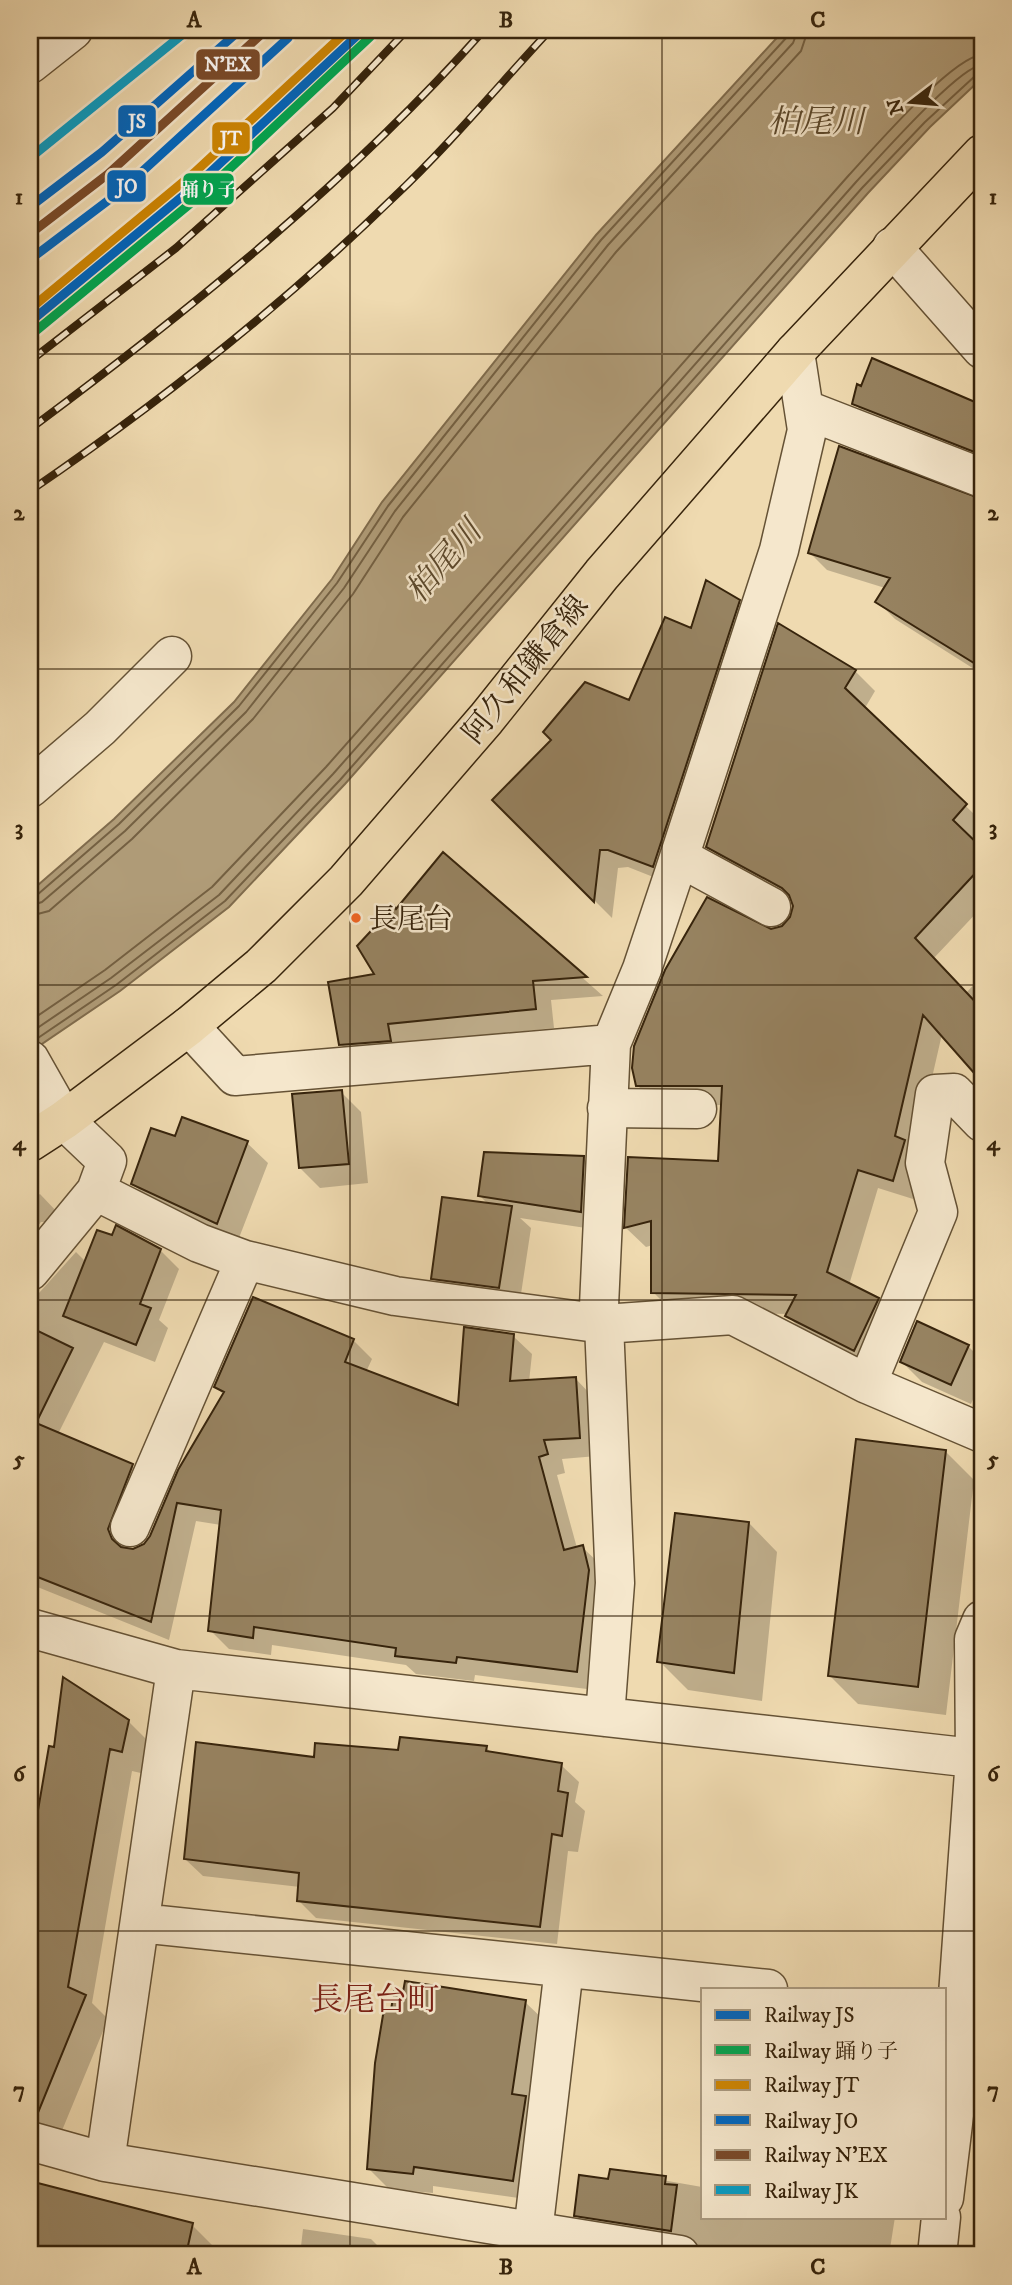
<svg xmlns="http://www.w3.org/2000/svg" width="1012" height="2285" font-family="'IM FELL DW Pica','Noto Serif JP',serif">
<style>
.water{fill:#b09c78;stroke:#806c4d;stroke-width:2}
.shadow{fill:#0003}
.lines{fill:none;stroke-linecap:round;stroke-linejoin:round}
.shore{stroke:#746042;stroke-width:2}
.building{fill:#978361;stroke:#37240c;stroke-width:2}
.minor-casing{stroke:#655235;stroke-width:41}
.major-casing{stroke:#37240c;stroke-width:41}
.minor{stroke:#f5e7cc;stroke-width:38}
.major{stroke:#efdab0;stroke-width:38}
.rail-casing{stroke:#37240c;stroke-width:8}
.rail{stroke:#f5e7cc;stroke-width:5;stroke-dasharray:16;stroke-linecap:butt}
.rail-1-casing{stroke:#f5e7cc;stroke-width:14}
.rail-2-casing{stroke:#f5e7cc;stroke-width:14}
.rail-3-casing{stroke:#f5e7cc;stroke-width:14}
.rail-4-casing{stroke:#f5e7cc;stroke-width:14}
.rail-5-casing{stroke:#f5e7cc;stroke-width:14}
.rail-6-casing{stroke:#f5e7cc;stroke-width:14}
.rail-1{stroke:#0065bd;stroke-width:9}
.rail-2{stroke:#00a651;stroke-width:9}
.rail-3{stroke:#cd8503;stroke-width:9}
.rail-4{stroke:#0067c0;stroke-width:9}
.rail-5{stroke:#7a4b2a;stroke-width:9}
.rail-6{stroke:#089dc4;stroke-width:9}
.grid{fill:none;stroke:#37240c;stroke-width:2;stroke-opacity:0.55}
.bus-dot{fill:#f26522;stroke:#f5e7cc;stroke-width:2.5}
.labels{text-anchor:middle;stroke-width:5;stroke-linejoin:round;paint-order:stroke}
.bus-label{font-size:28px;fill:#37240c;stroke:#f5e7cc;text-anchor:start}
.street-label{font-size:30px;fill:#37240c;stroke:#f5e7cc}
.water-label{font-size:32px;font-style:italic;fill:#5b482c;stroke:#f5e7cc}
.neighbourhood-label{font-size:32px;fill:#7a1f14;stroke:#f5e7cc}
.line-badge{stroke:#f5e7cc;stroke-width:2.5}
.badge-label{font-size:19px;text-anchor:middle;font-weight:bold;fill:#fff}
.neatline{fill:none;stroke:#37240c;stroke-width:2.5}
.grid-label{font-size:23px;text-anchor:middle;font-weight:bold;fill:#37240c}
</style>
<rect width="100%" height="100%" fill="#efdab0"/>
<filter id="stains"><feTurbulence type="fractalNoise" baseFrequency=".00286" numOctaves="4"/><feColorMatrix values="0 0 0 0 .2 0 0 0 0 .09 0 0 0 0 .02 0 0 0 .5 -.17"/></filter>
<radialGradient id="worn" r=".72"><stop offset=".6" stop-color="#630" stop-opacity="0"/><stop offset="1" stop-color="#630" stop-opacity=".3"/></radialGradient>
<path class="water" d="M 784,30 L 982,30 L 982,78 L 930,127 L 868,193 L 345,784 L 229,907 L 120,991 L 30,1052 L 30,892 L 114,819 L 234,702 L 332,579 L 382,502 L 596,235 Z"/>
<path class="shadow" d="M 982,397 L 982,464 L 871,421 L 854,403 L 978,405 Z
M 974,500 L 982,501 L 982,674 L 895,619 L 877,601 L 885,588 L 827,570 L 810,553 Z
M 739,601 L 757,620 L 671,884 L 628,867 L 618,868 L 612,918 L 494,800 L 630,702 L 692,631 Z
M 855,671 L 875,691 L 865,708 L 975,815 L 973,817 L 982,826 L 972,840 L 982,850 L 982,907 L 933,959 L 966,993 L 982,976 L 982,1077 L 942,1034 L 915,1152 L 924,1161 L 913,1199 L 878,1188 L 849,1285 L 878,1300 L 898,1319 L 874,1370 L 807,1336 L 788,1316 L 789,1314 L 673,1312 L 653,1292 L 653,1245 L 646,1247 L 626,1228 L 629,1159 L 719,1163 L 723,1105 L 658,1106 L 638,1086 L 771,931 L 783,928 L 792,918 L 793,902 L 728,866 L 708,846 Z
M 444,855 L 603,996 L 551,1000 L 554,1028 L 406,1043 L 360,1064 L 340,1044 L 377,975 L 397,911 Z
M 341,1092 L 361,1112 L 368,1183 L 320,1188 L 300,1168 Z
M 183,1119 L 247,1143 L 268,1163 L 237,1243 L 153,1204 L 133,1184 L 176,1139 Z
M 583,1158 L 602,1176 L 599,1230 L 520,1218 L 531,1228 L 519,1307 L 453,1298 L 433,1278 L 489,1205 L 480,1196 Z
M 40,1194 L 58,1213 L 30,1242 L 45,1222 L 41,1222 L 30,1236 L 30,1201 Z
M 160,1250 L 179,1269 L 159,1320 L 168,1328 L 155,1362 L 104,1342 L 58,1434 L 132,1466 L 151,1484 L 126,1549 L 144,1546 L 152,1537 L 224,1395 L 216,1387 L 353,1340 L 372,1359 L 366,1372 L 460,1408 L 513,1336 L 532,1354 L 529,1382 L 575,1378 L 593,1397 L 597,1456 L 562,1459 L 565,1473 L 557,1475 L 577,1548 L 582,1547 L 601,1565 L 595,1690 L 475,1675 L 474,1681 L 416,1674 L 406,1665 L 272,1645 L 271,1655 L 229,1649 L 210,1630 L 221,1525 L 196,1521 L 169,1640 L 30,1584 L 30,1294 L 39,1293 L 76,1252 L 86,1262 Z
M 968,1346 L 982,1360 L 982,1379 L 971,1404 L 922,1382 L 902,1362 Z
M 945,1451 L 974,1480 L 946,1715 L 858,1704 L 829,1675 Z
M 749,1523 L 777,1552 L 762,1701 L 688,1690 L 659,1661 Z
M 128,1721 L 151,1744 L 145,1774 L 132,1771 L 92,2003 L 108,2019 L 61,2133 L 30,2120 L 30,1867 L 51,1748 Z
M 486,1747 L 492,1754 L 561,1765 L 579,1782 L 575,1802 L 585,1811 L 578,1852 L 568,1851 L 557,1944 L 316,1918 L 298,1900 L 300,1887 L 203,1876 L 185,1859 L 316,1759 Z
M 525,2002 L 546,2022 L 533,2200 L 433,2186 L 433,2193 L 389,2189 L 369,2169 L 392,2012 Z
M 982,2127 L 982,2153 L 979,2150 Z
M 611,2171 L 702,2187 L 702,2217 L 895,2217 L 889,2255 L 722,2255 L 598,2237 L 576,2215 L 609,2181 Z
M 30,2183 L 192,2225 L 212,2245 L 210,2255 L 30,2255 Z
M 303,2229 L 371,2239 L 387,2255 L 300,2255 Z
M 459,2252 L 483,2255 L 458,2255 Z"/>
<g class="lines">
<path class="shore" d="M 30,897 L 37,895 L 119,824 L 239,706 L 337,583 L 388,506 L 601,240 L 787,37 L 789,30
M 30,906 L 42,902 L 125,831 L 246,712 L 344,588 L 395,511 L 608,245 L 793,43 L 798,30
M 30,916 L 49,911 L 132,839 L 253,719 L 353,594 L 403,517 L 616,252 L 801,51 L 808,30
M 30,1021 L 105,970 L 212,887 L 326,767 L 849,175 C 872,150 953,56 982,55
M 30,1033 L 111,978 L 219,895 L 333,774 L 856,182 C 876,161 959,66 982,65
M 35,1040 L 116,985 L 225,901 L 340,780 L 862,188 L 925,122 L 975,76 L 982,74"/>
</g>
<path class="building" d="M 872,358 L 982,405 L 982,455 L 852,404 L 857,384 L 861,386 Z
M 839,446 L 982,499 L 982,668 L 875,602 L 890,578 L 808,553 Z
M 706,580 L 740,600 L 653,867 L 608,850 L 600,850 L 594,902 L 492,800 L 551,740 L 543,732 L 585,682 L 629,700 L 665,617 L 691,628 Z
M 778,623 L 856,670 L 845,688 L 967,804 L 953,820 L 982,848 L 982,866 L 915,938 L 982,1009 L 982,1082 L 923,1015 L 895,1136 L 905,1140 L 893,1181 L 858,1170 L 827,1272 L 879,1298 L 854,1351 L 785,1316 L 796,1295 L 651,1293 L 651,1221 L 624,1228 L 628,1157 L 718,1161 L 722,1086 L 636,1086 L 632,1068 L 634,1046 L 665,970 L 707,897 L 771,929 L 782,926 L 790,917 L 793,906 L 789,895 L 782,888 L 706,847 Z
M 443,852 L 587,977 L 533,981 L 536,1009 L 388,1024 L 391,1041 L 339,1045 L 328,982 L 374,974 L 357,946 L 394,906 L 396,909 Z
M 342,1090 L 349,1164 L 299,1168 L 292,1094 Z
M 182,1117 L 248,1141 L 217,1224 L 131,1184 L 151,1128 L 175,1136 Z
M 484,1152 L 584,1156 L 581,1212 L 478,1196 Z
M 442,1197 L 512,1206 L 499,1288 L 431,1279 Z
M 116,1225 L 161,1249 L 140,1304 L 151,1308 L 136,1345 L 63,1316 L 97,1230 L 112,1235 Z
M 253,1297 L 354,1339 L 345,1362 L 458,1405 L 464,1327 L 514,1334 L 510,1381 L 576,1377 L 580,1438 L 544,1440 L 548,1454 L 539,1457 L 564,1550 L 583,1545 L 589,1570 L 577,1672 L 457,1657 L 456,1663 L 395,1656 L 396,1648 L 254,1627 L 253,1638 L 208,1631 L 221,1510 L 177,1503 L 151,1622 L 30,1574 L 30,1327 L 73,1348 L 36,1423 L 133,1464 L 108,1529 L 112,1539 L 121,1547 L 133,1549 L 144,1544 L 150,1536 L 178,1470 L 224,1392 L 214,1387 Z
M 917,1321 L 969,1345 L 951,1385 L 900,1362 Z
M 856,1439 L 946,1450 L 918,1687 L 828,1676 Z
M 675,1513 L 749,1522 L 734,1673 L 657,1662 Z
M 63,1677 L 129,1720 L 122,1752 L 110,1749 L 68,1987 L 86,1995 L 35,2120 L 30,2120 L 30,1857 L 49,1746 L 54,1747 Z
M 400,1737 L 487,1746 L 486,1751 L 562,1763 L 558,1791 L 568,1793 L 562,1836 L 552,1834 L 540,1927 L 297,1901 L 299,1873 L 184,1859 L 196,1742 L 314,1757 L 315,1743 L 398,1750 Z
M 405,1981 L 526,2000 L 512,2094 L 526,2096 L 513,2181 L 414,2167 L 413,2174 L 367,2169 L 375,2063 L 384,2009 L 391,2010 L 394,1991 L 403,1992 Z
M 610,2169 L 666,2176 L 665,2184 L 677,2185 L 671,2231 L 574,2216 L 579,2175 L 608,2179 Z
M 30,2181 L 193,2223 L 186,2255 L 46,2255 L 30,2251 Z"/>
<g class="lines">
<g class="minor-casing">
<path id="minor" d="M 30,64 L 73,30
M 892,247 L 982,349
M 804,409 L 982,478
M 30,788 L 100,728 L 172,656
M 679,857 L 771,907
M 189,1026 L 235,1076 L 611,1044 L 642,969 L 674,873 L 779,550 L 807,430 L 795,352
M 30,1060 L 64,1120 L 107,1161 L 96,1191 L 199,1243 L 245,1260 L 395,1296 L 604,1324 L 733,1315 L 867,1384 L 982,1433
M 607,1108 L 697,1109
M 30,1271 L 96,1191
M 867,1384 L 938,1212 L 925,1163 L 935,1094 L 954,1093 L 982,1122
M 130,1527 L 245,1260
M 30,1628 L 176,1669 L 982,1759
M 605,1717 L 615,1583 L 604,1324 L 599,1306 L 611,1044
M 140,1923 L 768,1989
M 30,2141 L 105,2162 L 680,2255
M 105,2162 L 176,1669
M 944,2198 L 961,2057 L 957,2009 L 975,1758 L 974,1639 L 982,1620
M 533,2232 L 564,1968
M 937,2255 L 941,2217"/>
</g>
<g class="major-casing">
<path id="major" d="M 30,1142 L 64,1120 L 189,1026 L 261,966 L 346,881 L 486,719 L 602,574 L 795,352 L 982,154"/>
</g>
<use href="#minor" class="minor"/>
<use href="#major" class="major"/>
<g class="rail-casing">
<path id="rail" d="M 30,361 L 176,248 L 333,108 L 407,30
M 30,429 C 191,309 350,181 484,30
M 30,491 C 159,403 282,306 394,197 C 449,145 499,85 550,30"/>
</g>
<use href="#rail" class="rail"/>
<g class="rail-1-casing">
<path id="rail-1" d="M 30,207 L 102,152 L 240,30
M 30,322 L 201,181 L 363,30"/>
</g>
<g class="rail-2-casing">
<path id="rail-2" d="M 37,330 L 208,189 L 370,37"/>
</g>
<g class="rail-3-casing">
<path id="rail-3" d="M 30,309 L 194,173 L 348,30"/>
</g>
<g class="rail-4-casing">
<path id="rail-4" d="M 36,255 L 122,190 L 288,38"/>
</g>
<g class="rail-5-casing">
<path id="rail-5" d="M 30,234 L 108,174 L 266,30"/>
</g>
<g class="rail-6-casing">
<path id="rail-6" d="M 30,158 L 188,30"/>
</g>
<use href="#rail-1" class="rail-1"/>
<use href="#rail-2" class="rail-2"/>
<use href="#rail-3" class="rail-3"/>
<use href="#rail-4" class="rail-4"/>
<use href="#rail-5" class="rail-5"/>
<use href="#rail-6" class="rail-6"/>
</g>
<path class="grid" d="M 350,30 L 350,2255M 662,30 L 662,2255M 30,354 L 982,354M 30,669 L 982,669M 30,985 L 982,985M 30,1300 L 982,1300M 30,1616 L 982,1616M 30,1931 L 982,1931"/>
<circle class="bus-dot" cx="356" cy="918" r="6"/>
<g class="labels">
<g class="bus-label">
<text x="369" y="928">長尾台</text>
</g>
<g class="street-label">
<text transform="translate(525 669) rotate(-51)" y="10">阿久和鎌倉線</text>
</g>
<g class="water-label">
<text x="816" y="132">柏尾川</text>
<text transform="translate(443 561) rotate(-49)" y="11">柏尾川</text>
</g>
<g class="neighbourhood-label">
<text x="375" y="2010">長尾台町</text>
</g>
</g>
<g class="line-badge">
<rect x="195" y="48" width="66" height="33" rx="7" fill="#7a4b2a"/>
<rect x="117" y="104" width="40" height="34" rx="7" fill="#0065bd"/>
<rect x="211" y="121" width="40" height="34" rx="7" fill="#cd8503"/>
<rect x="106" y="169" width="41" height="34" rx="7" fill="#0067c0"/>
<rect x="182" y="172" width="53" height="34" rx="7" fill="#00a651"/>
</g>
<g class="badge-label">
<text x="228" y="71">N'EX</text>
<text x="137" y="128">JS</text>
<text x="231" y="145">JT</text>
<text x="127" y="193">JO</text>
<text x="208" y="196">踊り子</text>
</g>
<rect width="1012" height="2285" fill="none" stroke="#efdab0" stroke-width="77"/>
<rect x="701" y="1988" width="245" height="231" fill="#f5e7cc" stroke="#a9997f" stroke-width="2"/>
<rect x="715" y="2010" width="35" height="10" fill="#0065bd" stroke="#a9997f" stroke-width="2"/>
<text x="764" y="2022" font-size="21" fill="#37240c">Railway JS</text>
<rect x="715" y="2045" width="35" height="10" fill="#00a651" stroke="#a9997f" stroke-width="2"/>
<text x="764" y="2058" font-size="21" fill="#37240c">Railway 踊り子</text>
<rect x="715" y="2080" width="35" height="10" fill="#cd8503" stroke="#a9997f" stroke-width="2"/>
<text x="764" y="2092" font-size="21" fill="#37240c">Railway JT</text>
<rect x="715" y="2115" width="35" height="10" fill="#0067c0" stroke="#a9997f" stroke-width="2"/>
<text x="764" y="2128" font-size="21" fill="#37240c">Railway JO</text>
<rect x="715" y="2150" width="35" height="10" fill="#7a4b2a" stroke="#a9997f" stroke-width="2"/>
<text x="764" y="2162" font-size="21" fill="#37240c">Railway N'EX</text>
<rect x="715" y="2185" width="35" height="10" fill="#089dc4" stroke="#a9997f" stroke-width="2"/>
<text x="764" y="2198" font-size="21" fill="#37240c">Railway JK</text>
<g transform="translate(911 102) rotate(254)" stroke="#f5e7cc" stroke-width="5" paint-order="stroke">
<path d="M0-5L12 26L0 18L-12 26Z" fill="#37240c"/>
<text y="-10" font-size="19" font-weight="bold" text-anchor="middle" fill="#37240c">N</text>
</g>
<rect x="38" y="38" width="936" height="2208" class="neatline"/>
<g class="grid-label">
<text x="194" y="27">A</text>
<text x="506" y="27">B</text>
<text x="818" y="27">C</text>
<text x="19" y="204">1</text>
<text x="993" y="204">1</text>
<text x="19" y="520">2</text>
<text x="993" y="520">2</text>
<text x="19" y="835">3</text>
<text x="993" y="835">3</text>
<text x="19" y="1150">4</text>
<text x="993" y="1150">4</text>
<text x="19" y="1466">5</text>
<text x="993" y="1466">5</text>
<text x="19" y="1781">6</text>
<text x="993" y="1781">6</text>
<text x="19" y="2097">7</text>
<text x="993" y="2097">7</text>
<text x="194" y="2274">A</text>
<text x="506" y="2274">B</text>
<text x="818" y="2274">C</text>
</g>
<rect width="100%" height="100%" filter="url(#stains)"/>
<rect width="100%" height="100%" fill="url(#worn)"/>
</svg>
